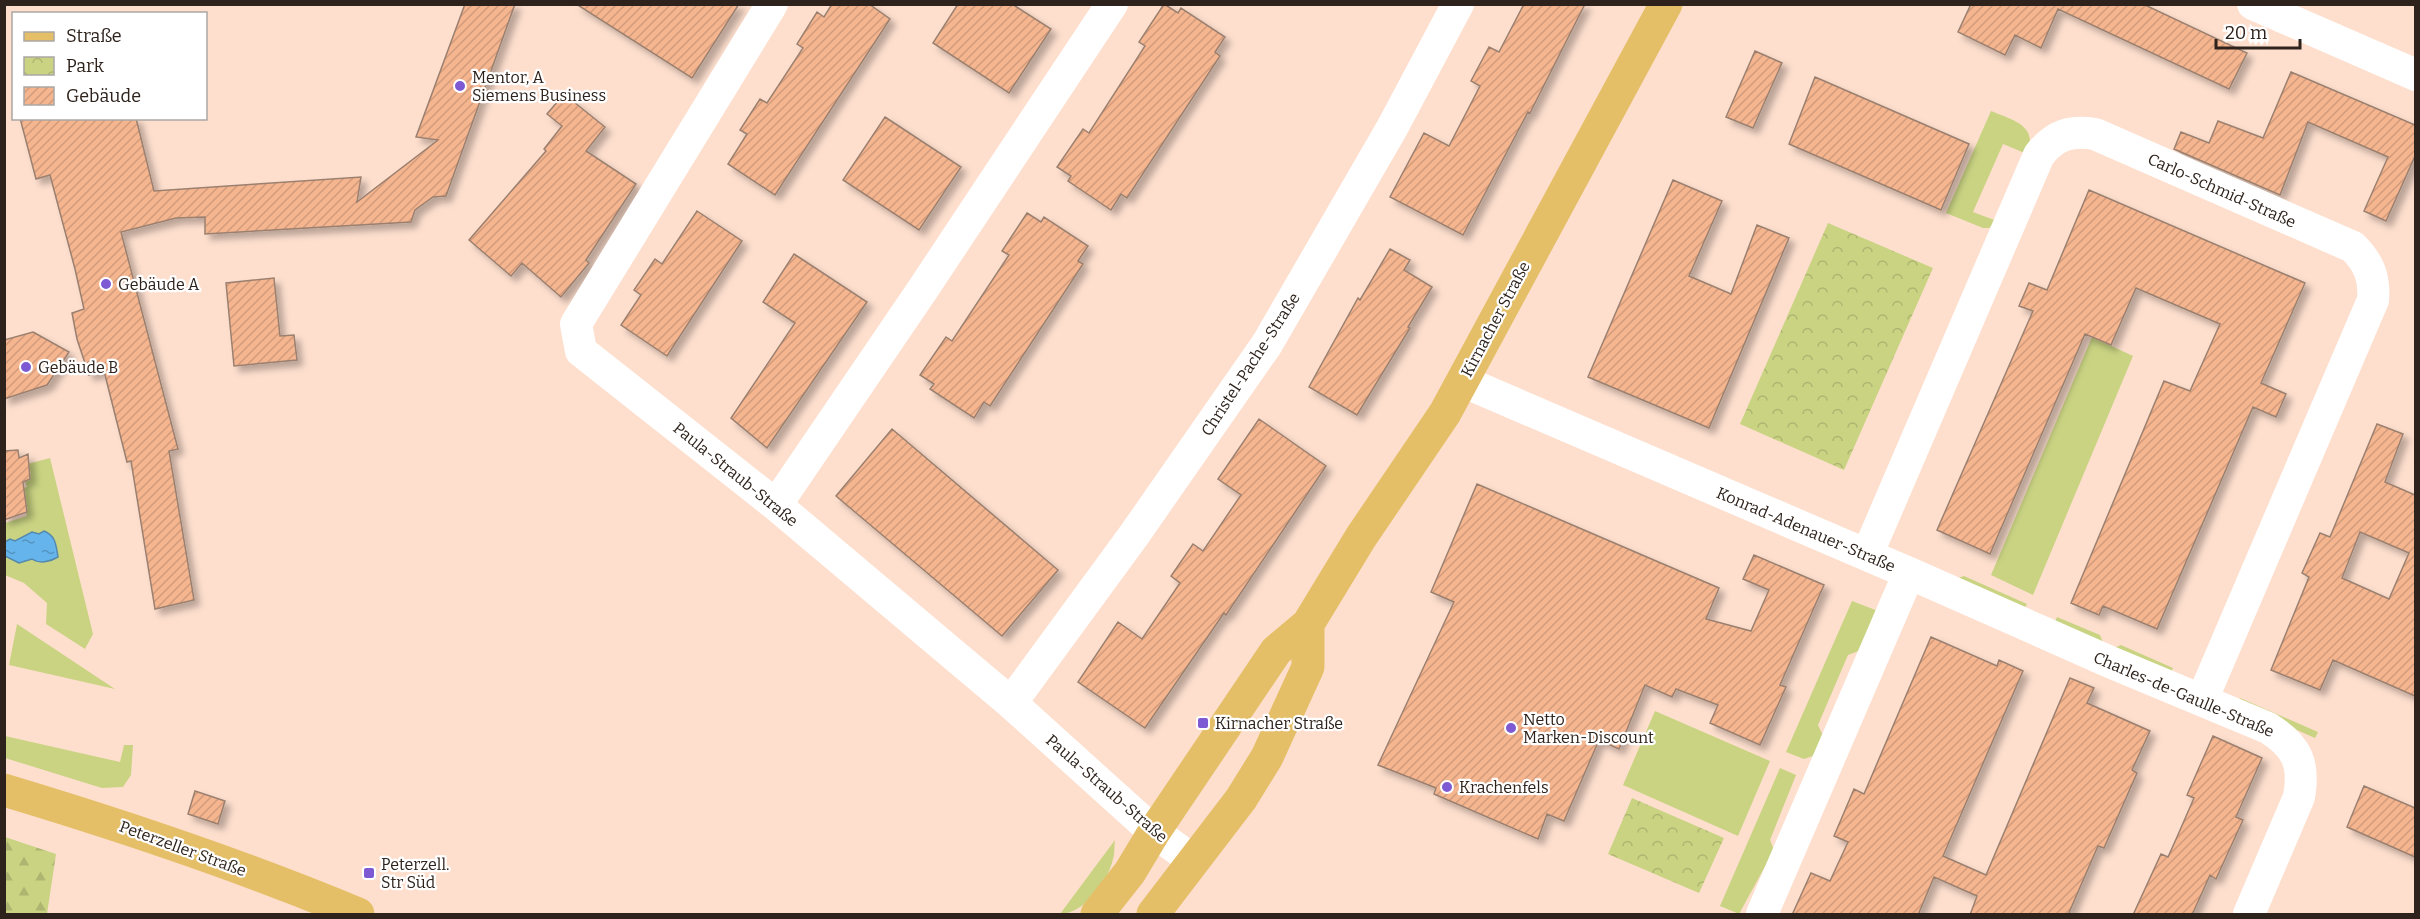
<svg xmlns="http://www.w3.org/2000/svg" width="2420" height="919" font-family="Bitter,serif">
<style>
.green{fill:#c9d382}
.forest{fill:url(#forest-firs)}
.park{fill:url(#park-crowns)}
.water{fill:url(#water-ripples);stroke:#5489ae;stroke-width:1.5}
.building{fill:url(#building-hatch);stroke:#9b8070;stroke-width:1.5;fill-rule:evenodd;filter:url(#shadow)}
.lines{fill:none;stroke-linecap:round;stroke-linejoin:round}
.minor{stroke:#fff;stroke-width:32}
.major{stroke:#e5bf68;stroke-width:33}
.poi-dot{fill:#7d59d3;stroke:#fff;stroke-width:2}
.labels{text-anchor:middle;stroke-width:4.5;stroke-linejoin:round;paint-order:stroke}
.poi-label{font-size:16px;fill:#2e231c;stroke:#fff;text-anchor:start}
.street-label{font-size:16px;fill:#2e231c;stroke:#fff}
</style>
<defs>
<pattern id="forest-firs" width="22" height="20" patternUnits="userSpaceOnUse" patternTransform="scale(1.5)"><rect width="22" height="20" fill="#c9d382"/><path d="M5 1l3.5 6h-7zM16 11l3.5 6h-7z" fill="#adb570"/></pattern>
<pattern id="park-crowns" width="20" height="18" patternUnits="userSpaceOnUse" patternTransform="scale(1.5)"><rect width="20" height="18" fill="#c9d382"/><path d="M2 6a3 3 0 1 1 6 0M12 15a3 3 0 1 1 6 0" fill="none" stroke="#adb570"/></pattern>
<pattern id="water-ripples" width="26" height="14" patternUnits="userSpaceOnUse" patternTransform="scale(1.5)"><rect width="26" height="14" fill="#65b5ec"/><path d="M2 4q2-2 4 0t4 0M15 11q2-2 4 0t4 0" fill="none" stroke="#5493be"/></pattern>
<pattern id="building-hatch" width="6" height="6" patternUnits="userSpaceOnUse" patternTransform="scale(1.5)"><rect width="6" height="6" fill="#f5b58f"/><path d="M-1 1l2-2M0 6l6-6M5 7l2-2" fill="none" stroke="#d29b7b"/></pattern>
<filter id="shadow"><feDropShadow dx="5.5" dy="5.5" stdDeviation="3" flood-color="#0004"/></filter>
</defs>
<rect width="100%" height="100%" fill="#fedfce"/>
<path class="green" d="M 1991,111 C 2012,120 2039,125 2027,154 L 2003,144 L 1973,212 L 1997,221 L 1989,228 L 1983,228 L 1946,213 Z
M 2092,337 L 2133,356 L 2033,595 L 1991,575 Z
M 50,458 L 93,634 L 85,649 L 46,624 L 47,603 L 24,583 L 5,575 L 5,556 L 19,563 L 32,559 C 39,564 50,562 57,557 L 55,540 L 32,532 L 15,541 L 10,539 L 5,542 L 5,523 L 27,516 L 19,490 L 27,487 L 20,466 Z
M 1964,576 L 2027,604 L 2023,611 L 1952,580 Z
M 1852,601 L 1878,611 L 1861,650 L 1848,655 L 1818,725 L 1824,738 L 1813,756 L 1804,759 L 1786,752 Z
M 2057,617 L 2100,635 L 2104,645 L 2054,624 Z
M 17,624 L 115,689 L 9,665 Z
M 2121,645 L 2173,668 L 2170,674 L 2112,649 Z
M 2240,698 L 2318,732 L 2315,738 L 2237,704 Z
M 1655,711 L 1770,761 L 1738,836 L 1623,785 Z
M 5,736 L 120,762 L 124,745 L 133,745 L 131,775 L 123,787 L 102,788 L 5,758 Z
M 1780,768 L 1796,775 L 1770,840 L 1774,850 L 1739,914 L 1720,906 Z
M 1115,840 C 1114,846 1115,853 1113,859 C 1108,881 1084,914 1060,914 Z"/>
<path class="forest" d="M 5,837 L 56,854 L 47,914 L 5,914 Z"/>
<path class="park" d="M 1828,223 L 1933,268 L 1844,470 L 1740,424 Z
M 1632,798 L 1724,838 L 1699,893 L 1608,854 Z"/>
<path class="water" d="M 44,531 C 56,536 56,545 58,557 C 50,562 39,564 32,559 L 19,563 L 5,556 L 5,542 L 10,539 L 15,541 L 32,532 L 39,534 Z"/>
<path class="building" d="M 465,4 L 515,4 L 446,196 L 433,197 L 415,210 L 411,222 L 205,234 L 205,217 L 176,218 L 121,232 L 178,449 L 169,451 L 194,600 L 155,609 L 131,461 L 127,462 L 104,371 L 89,375 L 77,339 L 72,313 L 84,309 L 75,269 L 50,175 L 36,179 L 20,118 L 136,118 L 154,191 L 361,177 L 357,202 L 438,140 L 416,137 Z
M 576,4 L 739,4 L 692,78 Z
M 832,4 L 869,4 L 890,19 L 775,195 L 728,164 L 747,134 L 740,130 L 760,99 L 767,103 L 803,48 L 797,44 L 817,12 L 824,17 Z
M 958,4 L 1012,4 L 1051,29 L 1009,93 L 933,43 Z
M 1164,4 L 1178,13 L 1181,8 L 1225,37 L 1215,52 L 1220,56 L 1127,198 L 1121,194 L 1111,210 L 1068,181 L 1071,176 L 1057,167 L 1083,129 L 1089,133 L 1145,46 L 1139,42 Z
M 1524,4 L 1585,4 L 1530,113 L 1528,112 L 1463,235 L 1390,197 L 1424,133 L 1449,146 L 1480,86 L 1471,81 L 1489,47 L 1499,52 Z
M 1971,4 L 2143,4 L 2247,53 L 2229,89 L 2058,9 L 2041,48 L 2015,35 L 2005,55 L 1958,32 Z
M 1755,51 L 1782,63 L 1753,128 L 1726,117 Z
M 2291,72 L 2415,125 L 2415,156 L 2386,221 L 2364,211 L 2388,157 L 2308,122 L 2280,195 L 2174,149 L 2181,132 L 2209,143 L 2218,121 L 2263,138 Z
M 1815,77 L 1969,144 L 1941,210 L 1789,144 Z
M 564,94 L 605,127 L 586,151 L 636,184 L 586,260 L 589,263 L 561,297 L 522,263 L 511,276 L 469,240 L 546,151 L 544,149 L 562,126 L 547,114 Z
M 885,117 L 961,167 L 919,230 L 843,180 Z
M 1673,180 L 1722,201 L 1689,276 L 1731,294 L 1757,225 L 1789,238 L 1709,428 L 1588,377 Z
M 2089,190 L 2305,283 L 2261,383 L 2286,394 L 2276,417 L 2253,407 L 2157,629 L 2103,606 L 2099,615 L 2071,603 L 2164,381 L 2190,391 L 2220,324 L 2136,288 L 2111,345 L 2085,334 L 1990,554 L 1937,530 L 2033,311 L 2019,306 L 2029,283 L 2047,290 Z
M 697,211 L 742,241 L 667,356 L 621,325 L 641,295 L 634,290 L 655,259 L 662,264 Z
M 1027,213 L 1041,222 L 1044,217 L 1088,246 L 1078,261 L 1083,264 L 990,406 L 984,402 L 974,418 L 930,389 L 934,384 L 920,375 L 946,337 L 952,341 L 1009,255 L 1002,251 Z
M 1390,249 L 1410,260 L 1404,270 L 1432,287 L 1408,327 L 1410,328 L 1357,415 L 1309,387 L 1358,298 L 1360,300 Z
M 794,254 L 867,302 L 767,448 L 731,418 L 795,323 L 763,302 Z
M 274,278 L 280,336 L 294,335 L 297,360 L 234,366 L 226,283 Z
M 33,332 L 69,352 L 47,385 L 4,399 L 4,340 Z
M 1259,419 L 1326,466 L 1226,615 L 1224,613 L 1145,728 L 1078,682 L 1118,622 L 1142,639 L 1180,583 L 1171,576 L 1193,544 L 1203,551 L 1241,495 L 1218,479 Z
M 2377,424 L 2403,434 L 2385,482 L 2415,495 L 2415,696 L 2333,660 L 2320,690 L 2271,670 L 2309,577 L 2302,573 L 2320,533 L 2330,537 ZM 2360,532 L 2409,553 L 2389,599 L 2342,578 Z
M 892,429 L 1058,570 L 1002,636 L 836,496 Z
M 18,450 L 19,458 L 28,454 L 30,479 L 23,482 L 27,512 L 4,520 L 4,451 Z
M 1477,484 L 1719,588 L 1706,619 L 1751,631 L 1769,590 L 1743,579 L 1754,555 L 1824,585 L 1780,685 L 1786,687 L 1760,745 L 1710,723 L 1718,705 L 1676,689 L 1672,697 L 1645,685 L 1619,749 L 1599,740 L 1564,821 L 1547,814 L 1538,839 L 1434,794 L 1436,788 L 1378,765 L 1454,602 L 1431,592 Z
M 1931,637 L 1997,666 L 1999,660 L 2023,671 L 1943,856 L 1986,875 L 2070,678 L 2094,688 L 2087,703 L 2150,731 L 2132,770 L 2137,773 L 2104,848 L 2098,846 L 2068,915 L 1970,915 L 1977,896 L 1934,877 L 1918,915 L 1792,915 L 1811,873 L 1830,881 L 1848,842 L 1834,836 L 1854,789 L 1864,794 Z
M 2213,736 L 2262,758 L 2236,817 L 2243,820 L 2216,879 L 2210,875 L 2192,915 L 2133,915 L 2161,854 L 2168,857 L 2177,837 L 2194,798 L 2187,795 Z
M 2364,786 L 2415,808 L 2415,857 L 2347,827 Z
M 195,791 L 225,801 L 218,824 L 188,814 Z"/>
<g class="lines">
<path class="minor" d="M 772,4 L 576,324 L 581,351 L 776,505 L 1011,703 L 1154,832 L 1194,861
M 2253,4 L 2416,75
M 1462,381 L 1909,573 L 1762,914
M 776,505 L 923,289 L 1112,4
M 1867,555 L 2039,155 C 2055,135 2070,130 2095,134 L 2353,247 C 2369,263 2375,278 2373,300 L 2202,700
M 1909,573 L 2110,662 L 2268,728 C 2297,746 2305,764 2299,797 L 2249,914
M 1011,703 L 1134,535 L 1267,344 L 1392,128 L 1458,4"/>
<path class="major" d="M 4,790 C 124,826 243,866 358,914
M 1097,914 L 1130,872 L 1154,832 L 1276,651 L 1308,624 L 1361,537 L 1445,413 L 1666,4
M 1153,914 L 1241,799 L 1267,757 L 1308,667 L 1308,624"/>
</g>
<g class="poi-dot">
<circle cx="460" cy="86" r="6"/>
<circle cx="106" cy="284" r="6"/>
<circle cx="26" cy="367" r="6"/>
<rect x="1197" y="717" width="12" height="12" rx="3"/>
<circle cx="1511" cy="728" r="6"/>
<circle cx="1447" cy="787" r="6"/>
<rect x="363" y="867" width="12" height="12" rx="3"/>
</g>
<g class="labels">
<g class="poi-label">
<text x="472" y="83">Mentor, A<tspan x="472" dy="18">Siemens Business</tspan></text>
<text x="118" y="290">Gebäude A</text>
<text x="38" y="373">Gebäude B</text>
<text x="1523" y="725">Netto<tspan x="1523" dy="18">Marken-Discount</tspan></text>
<text x="1215" y="729">Kirnacher Straße</text>
<text x="1459" y="793">Krachenfels</text>
<text x="381" y="870">Peterzell.<tspan x="381" dy="18">Str Süd</tspan></text>
</g>
<g class="street-label">
<text transform="translate(2222 190) rotate(24)" y="6">Carlo-Schmid-Straße</text>
<text transform="translate(1495 319) rotate(-62)" y="6">Kirnacher Straße</text>
<text transform="translate(1250 364) rotate(-57)" y="6">Christel-Pache-Straße</text>
<text transform="translate(736 474) rotate(39)" y="6">Paula-Straub-Straße</text>
<text transform="translate(1806 529) rotate(23)" y="6">Konrad-Adenauer-Straße</text>
<text transform="translate(2184 694) rotate(23)" y="6">Charles-de-Gaulle-Straße</text>
<text transform="translate(1107 788) rotate(41)" y="6">Paula-Straub-Straße</text>
<text transform="translate(183 848) rotate(20)" y="6">Peterzeller Straße</text>
</g>
</g>
<rect width="2420" height="919" fill="none" stroke="#2e231c" stroke-width="12"/>
<rect x="12" y="12" width="195" height="108" fill="#ffffff" stroke="#aba7a4" stroke-width="1.5"/>
<rect x="24" y="32" width="30" height="9" fill="#e5bf68" stroke="#aba7a4" stroke-width="1.5"/>
<text x="66" y="42" font-size="18" fill="#2e231c">Straße</text>
<rect x="24" y="57" width="30" height="18" fill="url(#park-crowns)" stroke="#aba7a4" stroke-width="1.5"/>
<text x="66" y="72" font-size="18" fill="#2e231c">Park</text>
<rect x="24" y="87" width="30" height="18" fill="url(#building-hatch)" stroke="#aba7a4" stroke-width="1.5"/>
<text x="66" y="102" font-size="18" fill="#2e231c">Gebäude</text>
<path d="M2216 39v9h84v-9" fill="none" stroke="#2e231c" stroke-width="3"/>
<text x="2225" y="39" font-size="18" fill="#2e231c" stroke="#ffffff" stroke-width="4.5" paint-order="stroke">20 m</text>
</svg>
